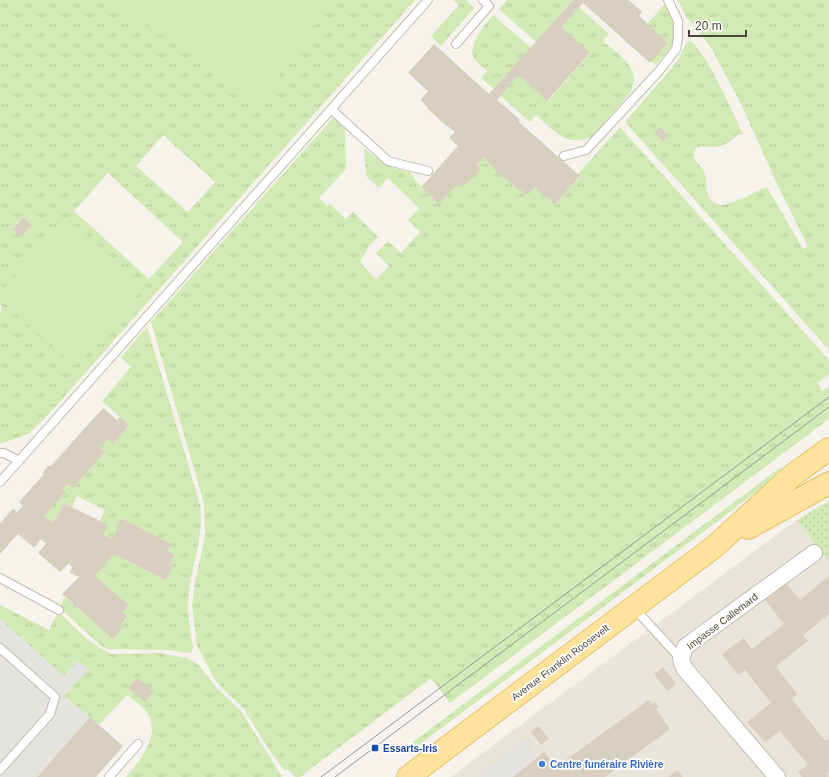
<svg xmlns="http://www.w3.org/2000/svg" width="829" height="777" font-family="Helvetica,sans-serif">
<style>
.residential{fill:#eae5da}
.grass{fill:url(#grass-tufts);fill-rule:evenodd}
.park{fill:url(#park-dots)}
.pitch{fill:#d2eab5}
.parking{fill:#e5e3e0}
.building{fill:#d8cfc1}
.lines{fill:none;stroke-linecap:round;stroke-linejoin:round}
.service-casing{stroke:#c2bbae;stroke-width:10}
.minor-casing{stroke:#c2bbae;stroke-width:18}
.primary-casing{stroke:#e6c16a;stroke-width:24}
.service{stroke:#fff;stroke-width:8}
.minor{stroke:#fff;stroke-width:16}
.primary{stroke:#ffe39c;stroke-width:22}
.tram{stroke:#9a9a9a;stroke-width:1}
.transit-dot{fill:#1a4fb4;stroke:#fff;stroke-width:1.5}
.shop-dot{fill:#3f7fe0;stroke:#fff;stroke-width:1.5}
.labels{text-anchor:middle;stroke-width:3.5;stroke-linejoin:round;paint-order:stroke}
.street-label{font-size:10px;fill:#4b4439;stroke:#fff}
.transit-label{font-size:10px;font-weight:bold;fill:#164399;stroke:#fff;text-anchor:start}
.shop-label{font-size:10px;font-weight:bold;fill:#366cbe;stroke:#fff;text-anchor:start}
</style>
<defs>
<pattern id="grass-tufts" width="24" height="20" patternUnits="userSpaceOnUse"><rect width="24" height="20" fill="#d2eab5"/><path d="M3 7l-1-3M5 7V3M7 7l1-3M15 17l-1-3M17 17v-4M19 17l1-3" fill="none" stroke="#b6ca9c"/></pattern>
<pattern id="park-dots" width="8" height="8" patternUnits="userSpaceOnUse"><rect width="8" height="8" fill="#d2eab5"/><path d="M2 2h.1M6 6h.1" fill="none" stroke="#b6ca9c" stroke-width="1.8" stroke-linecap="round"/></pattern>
</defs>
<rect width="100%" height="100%" fill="#f6f3ec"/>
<path class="residential" d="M 829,501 L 829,777 L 451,777 L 787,527 Z"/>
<path class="grass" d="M 0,0 L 415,0 L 49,414 L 28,434 L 0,444 L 0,313 L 2,306 L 0,305 L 0,298 L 75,365 L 67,218 L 0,294 ZM 163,135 L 215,182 L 188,212 L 136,166 ZM 108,173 L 183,242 L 149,279 L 74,211 ZM 23,217 L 32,225 L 22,237 L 13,228 Z
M 453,0 L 466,0 L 474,8 L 441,46 L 431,36 L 459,5 Z
M 507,0 L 571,0 L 572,1 L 536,42 L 499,9 Z
M 677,0 L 829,0 L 829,350 L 625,122 L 671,69 L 678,60 L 687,42 L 689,41 C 703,44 737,120 743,135 L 738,134 C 726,146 718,149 701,146 C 697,148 694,149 694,154 C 693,161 702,166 704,172 C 709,184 702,202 721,205 C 730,206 757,191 767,187 L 803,249 L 808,246 L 777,184 L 741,104 L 710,46 L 685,15 L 682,7 Z
M 664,5 C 676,15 679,36 670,48 C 666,54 660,60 656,65 L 651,61 L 668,43 L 647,24 Z
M 579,7 L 609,34 L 603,41 C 620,56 643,68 630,93 L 593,136 C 568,149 554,131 536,115 L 530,122 L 501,96 L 519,75 L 548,101 L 590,54 L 561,27 Z
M 493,15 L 531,48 L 494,89 L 481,78 L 487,71 C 484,68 478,64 475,60 C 466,47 485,24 493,15 Z
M 333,118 L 345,129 L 346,169 L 319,198 L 327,206 L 330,204 L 346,219 L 353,212 L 378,237 L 369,246 L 360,262 L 376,280 L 389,266 L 376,253 L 388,241 L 401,253 L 420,232 L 408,220 L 419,208 L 388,178 L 379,188 L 367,177 L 366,174 L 364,148 L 372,155 L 393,168 L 410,172 L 421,187 L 439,204 L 459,183 L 463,187 L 480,169 L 477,165 L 484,157 C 498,172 510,185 528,195 L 535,187 L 555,205 L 580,177 L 578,174 L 620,127 L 829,360 L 829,374 L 817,383 L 822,391 L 829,387 L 829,419 L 450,703 L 434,682 L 430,679 L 300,777 L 295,777 L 288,769 L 285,771 L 270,751 L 244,709 L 222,688 L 215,680 L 197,646 L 192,605 L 195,582 L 203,547 L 205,532 L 204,503 L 151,322 Z
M 147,327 L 200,504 C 204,537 193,560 189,592 C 186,610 190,629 193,647 L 192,652 L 189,653 L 168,650 L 108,649 L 101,646 L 60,608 L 65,597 L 113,638 L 123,627 L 120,625 L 128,616 L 123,612 L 129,605 L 95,576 L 114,554 L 166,580 L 172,567 L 169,565 L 175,555 L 168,551 L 172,544 L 121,518 L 112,539 L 103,535 L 100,521 L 105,510 L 77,496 L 72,507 L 64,503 L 54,522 L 44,517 L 66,492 L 63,489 L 68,484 L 73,488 L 105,452 L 100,447 L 108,439 L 113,443 L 129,425 L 102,401 L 131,367 L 121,357 Z
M 781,467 L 783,472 L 411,751 L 408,748 L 409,745 Z
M 0,605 L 49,630 L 58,612 C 73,625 95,650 114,654 L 159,653 L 187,658 L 198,664 L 215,686 L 241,711 L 281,775 L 281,777 L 126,777 C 140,760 163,734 146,711 C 141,705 133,700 127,695 L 99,725 L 64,696 L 87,670 L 64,677 L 0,619 Z"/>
<path class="park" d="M 829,501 L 829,561 L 797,520 Z"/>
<path class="pitch" d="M 113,0 L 333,0 L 259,104 Z
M 67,218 L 144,287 L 75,365 L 0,298 L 0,294 Z"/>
<path class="parking" d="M 0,619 L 64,676 L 78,661 L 88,669 L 64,696 L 90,717 L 37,777 L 0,777 Z
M 530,736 L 533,761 L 512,777 L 475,777 Z"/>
<path class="building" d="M 573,0 L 629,0 L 642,12 L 639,16 L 668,43 L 650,63 L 583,3 L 561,27 L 590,53 L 547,101 L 519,75 L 497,100 L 520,120 L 518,121 L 580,176 L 555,205 L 535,187 L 528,195 L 518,189 L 499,174 L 484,157 L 477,165 L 481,169 L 463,187 L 459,183 L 439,204 L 421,187 L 458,146 L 449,138 L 455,132 L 442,122 L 428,109 L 421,99 L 428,91 L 408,73 L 434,44 L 489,94 Z
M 660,127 L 668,136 L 663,141 L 654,133 Z
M 23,217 L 32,225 L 22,237 L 13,229 Z
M 103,408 L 117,420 L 120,417 L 129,425 L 113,444 L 108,439 L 100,447 L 105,452 L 73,488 L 68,484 L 63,489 L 66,492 L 44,517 L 54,522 L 64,503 L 108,525 L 103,535 L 112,539 L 121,518 L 172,544 L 168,551 L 175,555 L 169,565 L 173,566 L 166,580 L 114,554 L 95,576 L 129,605 L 123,612 L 128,616 L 120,625 L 123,627 L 113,639 L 62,594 L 79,577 L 70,573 L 72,567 L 69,563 L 60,572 L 38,553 L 46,544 L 41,539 L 34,548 L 18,534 L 0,554 L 0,523 L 13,509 L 17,512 L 23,506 L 19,502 L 44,474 L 42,473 L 49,465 L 51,466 Z
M 829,576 L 829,614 L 803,635 L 808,641 L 776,666 L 797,694 L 792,699 L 825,741 L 829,738 L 829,772 L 827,774 L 829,777 L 802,777 L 798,772 L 808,765 L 780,731 L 765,742 L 747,722 L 771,703 L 745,670 L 738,675 L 722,654 L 744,638 L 752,649 L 784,624 L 765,600 L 786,583 L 800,600 Z
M 663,667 L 676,684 L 667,691 L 654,674 Z
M 137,678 L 154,691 L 145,702 L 128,688 Z
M 649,700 L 652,704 L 655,702 L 658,706 L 656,709 L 670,729 L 605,777 L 513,777 L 544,752 L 556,767 Z
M 90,717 L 123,746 L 96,777 L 37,777 Z
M 539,726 L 549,739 L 541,745 L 531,732 Z
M 678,770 L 683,777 L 668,777 Z"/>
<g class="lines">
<g class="service-casing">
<path id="service" d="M 456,44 L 489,6 L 483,0
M 331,109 L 388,161 L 428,171
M 564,156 L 586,150 L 660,70 L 676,49 L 678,38 L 678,21 L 668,0
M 0,453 L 4,453 L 19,461
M 0,482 L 428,0
M 0,578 L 59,610
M 634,608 L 681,659
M 0,648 L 55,697 L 50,714 L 0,770
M 109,777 L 138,744"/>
</g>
<g class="minor-casing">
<path id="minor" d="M 777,777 L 684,668 L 681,659 L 685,647 L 814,553"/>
</g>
<g class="primary-casing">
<path id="primary" d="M 748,528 L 829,483
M 408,777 L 714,547 L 793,475 L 829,449"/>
</g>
<use href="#service" class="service"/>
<use href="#minor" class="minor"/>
<use href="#primary" class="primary"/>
<path class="tram" d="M 321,777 L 829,397
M 335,777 L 829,407"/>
</g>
<rect class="transit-dot" x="371" y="744" width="8" height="8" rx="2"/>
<circle class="shop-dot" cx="542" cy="764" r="4"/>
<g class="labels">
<g class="street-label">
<text transform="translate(722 621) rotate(-37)" y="4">Impasse Callemard</text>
<text transform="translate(560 662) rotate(-37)" y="4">Avenue Franklin Roosevelt</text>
</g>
<g class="transit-label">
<text x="383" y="752">Essarts-Iris</text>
</g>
<g class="shop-label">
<text x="550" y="768">Centre funéraire Rivière</text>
</g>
</g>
<path d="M689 30v6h57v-6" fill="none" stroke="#4b4439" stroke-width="2"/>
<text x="695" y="30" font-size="12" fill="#4b4439" stroke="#ffffff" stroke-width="3" paint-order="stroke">20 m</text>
</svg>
